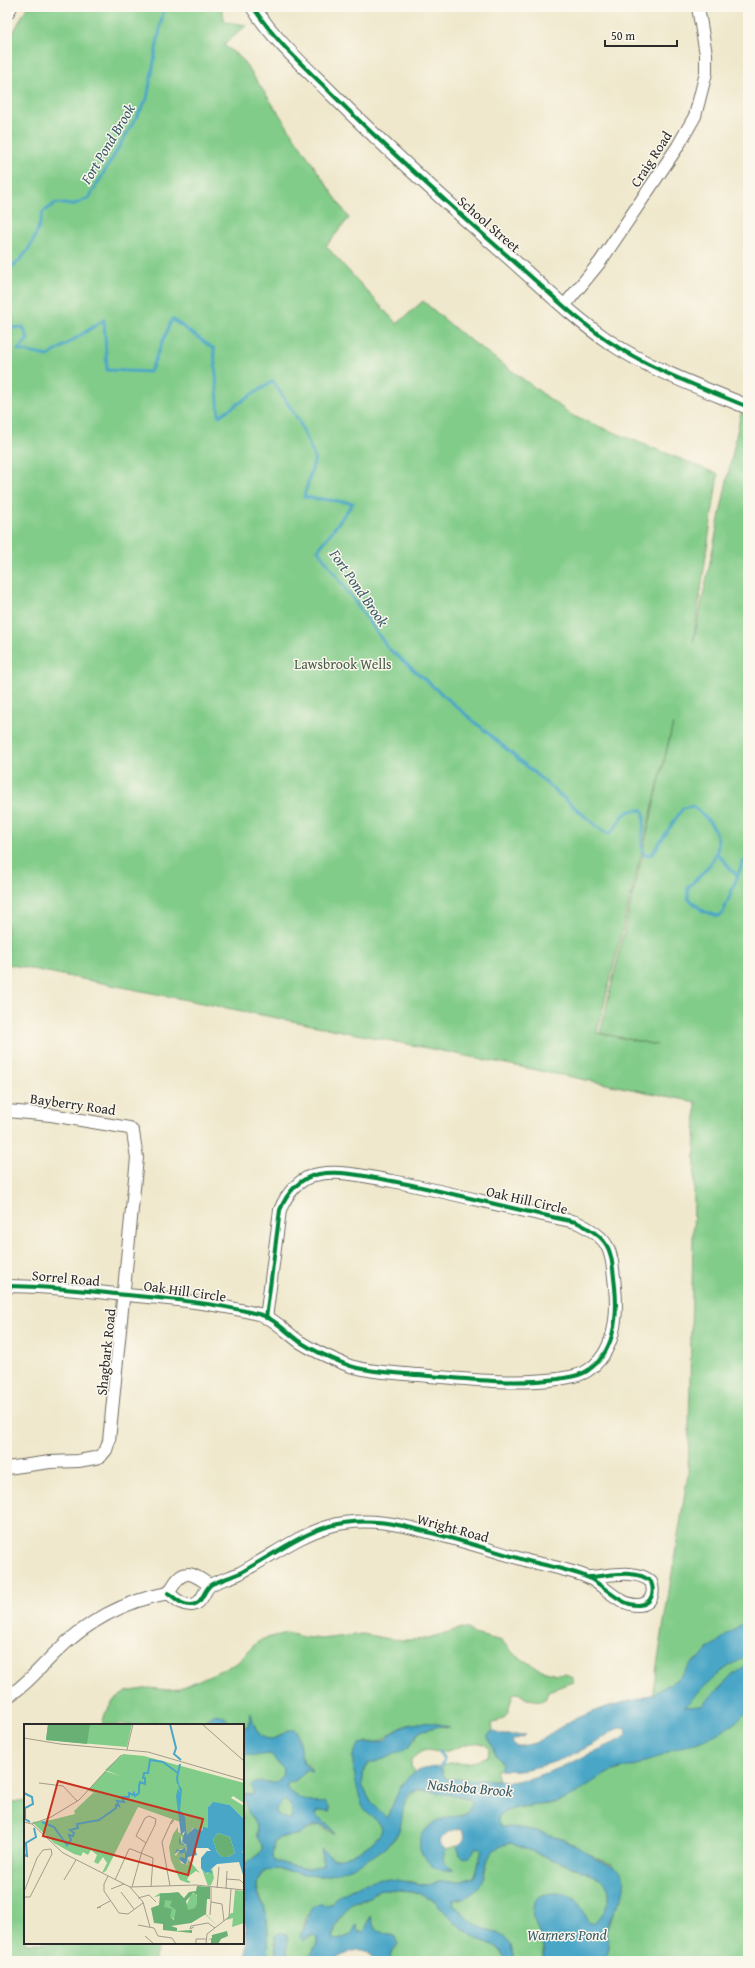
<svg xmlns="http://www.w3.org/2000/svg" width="755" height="1968" font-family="'Gentium Book Plus',serif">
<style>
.green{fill:#82cc89;stroke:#567c5a;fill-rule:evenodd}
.water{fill:#49a6c7;stroke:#3a6879;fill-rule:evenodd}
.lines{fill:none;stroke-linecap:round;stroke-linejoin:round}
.stream{stroke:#49a6c7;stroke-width:3}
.minor-casing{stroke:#706d63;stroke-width:14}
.tertiary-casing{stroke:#706d63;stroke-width:16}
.minor{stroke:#fff;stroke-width:12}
.tertiary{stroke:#fff;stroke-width:14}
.cycleway-casing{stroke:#fbf7ec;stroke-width:6}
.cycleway{stroke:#00873e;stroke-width:4}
.labels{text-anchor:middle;stroke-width:3;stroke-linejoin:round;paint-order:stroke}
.street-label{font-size:14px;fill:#2b2b2b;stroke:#fbf7ec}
.park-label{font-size:14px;fill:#455b47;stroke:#fbf7ec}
.water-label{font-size:15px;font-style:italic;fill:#375c69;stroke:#fbf7ec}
.inset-river{fill:none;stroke:#49a6c7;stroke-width:2}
.inset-road{fill:none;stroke:#a19c8c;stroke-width:1}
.view{fill:#c8321e;fill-opacity:0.15;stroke:#c8321e;stroke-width:2}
.inset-edge{fill:none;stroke:#2b2b2b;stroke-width:2}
</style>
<rect width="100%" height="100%" fill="#fbf7ec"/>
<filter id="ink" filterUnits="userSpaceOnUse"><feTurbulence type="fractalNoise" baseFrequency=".025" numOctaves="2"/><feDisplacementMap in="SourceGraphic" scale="8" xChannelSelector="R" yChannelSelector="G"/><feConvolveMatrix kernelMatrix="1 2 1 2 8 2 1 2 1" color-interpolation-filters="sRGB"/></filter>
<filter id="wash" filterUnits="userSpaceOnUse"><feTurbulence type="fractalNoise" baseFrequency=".012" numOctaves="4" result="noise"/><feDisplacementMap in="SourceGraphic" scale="16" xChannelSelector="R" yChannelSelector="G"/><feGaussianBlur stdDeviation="0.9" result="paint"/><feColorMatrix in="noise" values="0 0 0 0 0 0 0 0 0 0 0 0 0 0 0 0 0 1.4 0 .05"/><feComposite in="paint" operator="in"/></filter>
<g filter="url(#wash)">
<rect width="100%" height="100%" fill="#efe8cc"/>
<path class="green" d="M 27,7 L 221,7 L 225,22 L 247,25 L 224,45 L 242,59 L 349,218 L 326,246 L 397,324 L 423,301 L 458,331 L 573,416 L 718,474 L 693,644 L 741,413 L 748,416 L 748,1961 L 604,1961 L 609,1945 L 605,1932 L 615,1908 L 623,1897 L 612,1864 C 596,1860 586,1852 571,1843 C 553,1833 522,1827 502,1827 L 498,1822 L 498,1817 C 512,1804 537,1807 554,1803 C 571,1798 582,1787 597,1779 C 611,1771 626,1767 641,1764 L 688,1474 L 696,1102 L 7,964 L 7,44 ZM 673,724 L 600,1033 L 657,1045 L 597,1033 Z
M 462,1628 L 468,1629 L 474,1634 L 502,1641 L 515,1655 L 539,1669 L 556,1674 L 565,1673 L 573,1678 L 573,1682 L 548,1691 L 546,1698 L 542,1701 L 527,1699 L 518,1693 L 513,1694 L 508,1712 L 504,1718 L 492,1724 L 493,1731 L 488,1735 C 488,1746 499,1755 502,1764 L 500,1770 L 495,1770 L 498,1780 L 447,1779 L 443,1774 L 441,1767 C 456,1759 474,1767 488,1756 L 489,1749 C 478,1733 453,1753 439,1752 C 433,1752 430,1749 423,1751 C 418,1753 414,1757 411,1761 L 411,1766 L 415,1771 L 401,1785 L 387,1818 L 371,1802 L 362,1785 L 364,1769 L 368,1764 L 398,1752 L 416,1739 L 417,1734 L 423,1730 L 440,1726 L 447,1727 C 426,1722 410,1720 392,1733 C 380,1741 381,1743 366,1742 L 353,1756 C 352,1777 362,1796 372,1814 C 375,1820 379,1824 382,1830 C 377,1844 347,1860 333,1859 L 321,1850 L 324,1864 C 311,1873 287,1865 273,1860 L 272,1857 L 274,1841 C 282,1835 291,1837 299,1834 C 307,1831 312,1826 320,1825 L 333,1834 L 329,1825 L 323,1822 L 315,1815 L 317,1811 L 322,1810 L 321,1804 C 310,1803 291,1797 286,1787 L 289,1782 C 299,1781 299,1776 307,1770 L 311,1772 L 310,1767 C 301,1761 298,1748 299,1737 L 288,1730 C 268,1747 256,1738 251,1714 L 248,1726 L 243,1728 L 243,1725 L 231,1725 L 207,1719 L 204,1725 L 102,1725 L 105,1714 L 114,1700 L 126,1692 L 149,1688 L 168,1690 L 179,1689 L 237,1663 L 255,1644 L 263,1639 L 287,1633 L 303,1637 L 321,1639 L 362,1634 L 390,1639 L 408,1640 L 425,1639 Z
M 243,1754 L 270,1754 L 283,1769 L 282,1776 L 276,1783 L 260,1781 L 253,1795 L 245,1794 L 248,1812 L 252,1817 L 257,1829 L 257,1837 L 262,1845 L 262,1849 L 259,1854 L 243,1865 Z
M 417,1790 C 428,1790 464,1795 472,1802 L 471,1808 L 463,1815 L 449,1817 L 429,1826 L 443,1871 L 453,1870 C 443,1864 443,1860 446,1849 L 457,1846 L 460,1855 L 471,1855 L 476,1847 L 482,1848 L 477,1870 L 474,1877 L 463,1881 L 444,1881 L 427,1885 L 406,1881 L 327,1905 L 306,1916 L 303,1930 L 304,1941 L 314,1935 L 317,1938 L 317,1944 L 306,1961 L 289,1960 L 286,1949 L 288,1945 L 274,1942 L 279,1953 L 276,1961 L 269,1961 C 267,1944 270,1923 264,1907 C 262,1898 255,1891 258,1881 C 266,1857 302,1877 321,1876 C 328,1876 380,1849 389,1844 C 408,1832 393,1804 417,1790 Z
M 25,1800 L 25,1943 L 161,1943 L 153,1961 L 7,1961 L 7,1803 Z
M 285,1800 L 293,1809 L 290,1821 L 277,1814 L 276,1809 Z
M 511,1843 L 600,1878 C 604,1882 608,1886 609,1892 C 611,1902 602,1919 593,1923 L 589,1923 L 576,1899 L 534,1915 C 538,1928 547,1944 543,1958 L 547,1961 L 514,1961 L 511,1945 L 490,1930 L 484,1929 L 472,1922 L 454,1905 L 453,1900 L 460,1899 L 484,1877 L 488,1858 L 494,1849 L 500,1845 Z
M 388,1888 L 413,1891 L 435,1901 L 453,1921 L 477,1939 L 491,1944 L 502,1952 L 507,1961 L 393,1961 L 390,1958 L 391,1952 L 395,1949 L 395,1936 C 382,1933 373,1930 370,1916 L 366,1931 L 358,1933 L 356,1926 L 351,1935 L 338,1940 L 332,1939 C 335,1925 343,1913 353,1902 L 366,1900 L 380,1889 Z"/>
<path class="water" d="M 748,1619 L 748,1655 C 723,1667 704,1687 684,1707 L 701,1706 L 735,1673 L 748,1664 L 748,1711 C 727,1734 701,1740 673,1750 C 663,1754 653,1760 642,1763 C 633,1767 622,1768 613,1771 C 592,1779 578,1796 557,1802 C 538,1807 513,1803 498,1817 L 498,1822 L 502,1827 C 532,1827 563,1837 588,1853 C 592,1855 594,1859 598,1860 C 610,1867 621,1863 624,1882 C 626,1897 614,1907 609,1920 C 603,1936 609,1935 609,1947 C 609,1952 605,1956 604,1961 L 547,1961 L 543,1958 L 545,1952 C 542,1937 532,1921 533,1907 C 534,1890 566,1890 575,1899 C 578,1901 588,1918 589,1922 L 593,1923 C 602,1919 611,1901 609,1892 C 608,1886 604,1882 600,1878 L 511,1843 C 468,1850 502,1894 453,1900 L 454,1905 L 472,1922 L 484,1929 L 497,1932 L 504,1936 L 511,1945 L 514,1961 L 507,1961 L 502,1952 L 491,1944 L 477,1939 L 453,1921 L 435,1901 L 413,1891 L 380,1889 L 374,1893 L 371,1898 L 353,1902 C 343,1913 335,1924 332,1939 L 338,1940 L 351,1935 L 356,1925 L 358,1932 L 365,1931 L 370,1915 C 373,1930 381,1933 395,1936 L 397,1944 L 391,1952 L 390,1958 L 393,1961 L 376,1961 C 360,1939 349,1955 331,1961 C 324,1963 313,1961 306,1961 L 317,1944 L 317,1938 L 314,1935 L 310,1936 L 304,1941 L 300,1937 C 300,1932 303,1931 305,1926 C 308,1917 308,1905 321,1904 C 325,1904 327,1906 331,1904 L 335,1898 L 364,1883 L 377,1879 L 390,1879 L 427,1885 L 444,1881 L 463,1881 L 474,1877 L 477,1870 L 482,1849 L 476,1847 L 471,1855 L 465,1858 L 460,1855 L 457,1846 C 463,1842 466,1840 464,1832 L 460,1829 C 451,1830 443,1833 440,1842 L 442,1847 L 446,1849 C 443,1860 443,1865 454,1870 C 445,1871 438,1871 431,1865 C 424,1858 418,1851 420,1841 C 423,1827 436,1821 449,1817 C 454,1816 460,1817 464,1815 C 469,1811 471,1807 472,1802 C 464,1794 453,1796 444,1794 C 435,1793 425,1788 417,1790 C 401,1795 404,1814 400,1827 C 397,1837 388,1846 379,1852 C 367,1861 336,1876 321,1876 C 305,1877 273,1863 262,1873 C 259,1876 256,1886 257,1890 C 258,1897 263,1903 265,1910 C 269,1926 268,1944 269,1961 L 247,1961 L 246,1926 L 243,1918 L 243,1865 L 259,1854 L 262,1849 L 262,1845 L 257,1837 L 257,1829 L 252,1817 L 248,1812 L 244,1794 L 253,1795 L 254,1791 L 251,1786 C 257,1778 267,1783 276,1783 L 282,1776 L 283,1769 L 270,1754 L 255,1756 L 243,1754 L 243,1728 L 248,1726 L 251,1713 C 256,1737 267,1748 288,1730 L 294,1730 L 297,1732 C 300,1742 299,1752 304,1762 C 306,1766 310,1767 312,1772 L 306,1770 C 299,1776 299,1781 289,1782 L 286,1787 C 291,1797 314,1806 325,1802 L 329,1807 L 330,1812 L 317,1811 L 315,1815 L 323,1822 L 329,1825 L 335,1835 C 331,1831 325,1825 319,1825 C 312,1824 306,1832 299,1834 C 290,1837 282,1835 274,1841 L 272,1857 L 273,1860 C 287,1865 312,1873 324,1864 L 321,1849 L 333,1859 C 347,1860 377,1844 382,1830 C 378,1820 370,1817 364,1809 C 359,1801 352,1766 353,1757 C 353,1752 357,1748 360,1744 C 367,1742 375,1744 382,1741 C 387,1740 390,1734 394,1732 C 411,1721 431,1720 449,1727 L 440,1726 L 423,1730 L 417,1734 L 409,1747 L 387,1758 L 368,1764 L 364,1769 L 362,1785 L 371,1802 L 387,1818 C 401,1788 401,1768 441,1767 L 443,1774 L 447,1779 L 498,1780 L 510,1782 L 528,1779 L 557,1769 L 622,1739 L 627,1734 L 626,1730 C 617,1723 605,1738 597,1742 C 568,1758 534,1773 500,1770 L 502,1764 C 499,1755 488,1746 488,1735 L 493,1731 L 502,1735 L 526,1735 L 512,1741 L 513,1744 L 517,1747 L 535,1743 L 572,1720 L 609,1706 L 639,1699 L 658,1691 L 679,1678 L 692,1662 L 700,1658 L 708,1649 ZM 285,1800 L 293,1809 L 290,1821 L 277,1814 L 276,1809 Z
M 214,1714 L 224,1716 L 231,1725 L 204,1725 L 207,1719 Z
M 280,1932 L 287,1934 C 290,1943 284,1951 289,1960 L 292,1961 L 276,1961 C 279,1951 274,1945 275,1936 Z"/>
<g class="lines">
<path class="stream" d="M 7,270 C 29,257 37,235 43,212 L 56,203 L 72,205 L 89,198 L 147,99 L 164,7
M 7,328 L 23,327 L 28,339 L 18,350 L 48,356 L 104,320 L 107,370 L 150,372 L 172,319 L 214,349 L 219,416 L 273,381 L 299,421 L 315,458 L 304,497 L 353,503 L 318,550 L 388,648 L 600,829 L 609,834 C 625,820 618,809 643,810 C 648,825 637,841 644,855 L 652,854 L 683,808 L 692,806 C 733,836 721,859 688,887 L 688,898 L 703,911 L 718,916 L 723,913 L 743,862 L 748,860
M 717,853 L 737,876
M 439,1752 L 444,1759 L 441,1767"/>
</g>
</g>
<g filter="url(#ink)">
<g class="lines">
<g class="minor-casing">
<path id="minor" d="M 564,306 L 600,262 L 678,146 L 695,116 L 706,73 L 706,54 L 698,7
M 7,1111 L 51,1115 L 129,1128 L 133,1132 L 137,1158 L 109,1441 L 106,1450 L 101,1456 L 95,1458 L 78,1461 L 50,1462 L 7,1468
M 7,1286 C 47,1286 87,1291 127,1295 C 171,1299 215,1303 258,1314 C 273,1317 287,1333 300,1342 C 314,1351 330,1358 345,1364 C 364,1372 397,1373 418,1375 C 465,1379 511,1385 558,1379 C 568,1377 578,1377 587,1371 C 615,1353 618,1316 615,1287 C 611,1250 612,1239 576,1222 C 515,1210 454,1193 392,1181 C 369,1177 342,1170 319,1174 C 300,1177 287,1193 280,1210 L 266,1318
M 168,1593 C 175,1598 182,1606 192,1605 C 204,1603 203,1589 212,1584 C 221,1580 231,1577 240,1573 C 301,1539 328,1510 403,1526 C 445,1535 487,1549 528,1561 C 545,1565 575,1571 589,1578 C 605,1586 620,1606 639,1605 C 652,1604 655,1592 651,1582 C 638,1568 607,1576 589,1577
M 7,1697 C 25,1686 39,1669 54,1654 C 86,1622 124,1601 168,1593 C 172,1589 174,1583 178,1579 C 189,1567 200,1580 210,1585"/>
</g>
<g class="tertiary-casing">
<path id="tertiary" d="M 253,7 C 275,41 305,67 333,95 C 387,149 445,201 502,251 C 537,281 570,315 608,341 C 651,370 700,387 748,407
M 7,12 L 10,7"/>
</g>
<use href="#minor" class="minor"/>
<use href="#tertiary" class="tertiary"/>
<g class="cycleway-casing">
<path id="cycleway" d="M 253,7 C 275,41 305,67 333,95 C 387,149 445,201 502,251 C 537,281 570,315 608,341 C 651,370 700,387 748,407
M 7,1286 C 47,1286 87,1291 127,1295 C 171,1299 215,1303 258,1314 C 273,1317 287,1333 300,1342 C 314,1351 330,1358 345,1364 C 364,1372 397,1373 418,1375 C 465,1379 511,1385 558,1379 C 568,1377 578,1377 587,1371 C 615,1353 618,1316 615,1287 C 611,1250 612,1239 576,1222 C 515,1210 454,1193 392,1181 C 369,1177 342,1170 319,1174 C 300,1177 287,1193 280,1210 L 266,1318
M 168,1593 C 175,1598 182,1606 192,1605 C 204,1603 203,1589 212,1584 C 221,1580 231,1577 240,1573 C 301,1539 328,1510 403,1526 C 445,1535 487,1549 528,1561 C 545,1565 575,1571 589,1578 C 605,1586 620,1606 639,1605 C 652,1604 655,1592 651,1582 C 638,1568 607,1576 589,1577"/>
</g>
<use href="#cycleway" class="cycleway"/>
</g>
</g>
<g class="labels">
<g class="street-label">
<text transform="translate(651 159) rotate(-57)" y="5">Craig Road</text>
<text transform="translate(489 224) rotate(41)" y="5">School Street</text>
<text transform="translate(73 1104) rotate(8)" y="5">Bayberry Road</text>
<text transform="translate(527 1200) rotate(13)" y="5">Oak Hill Circle</text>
<text transform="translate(66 1278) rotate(5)" y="5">Sorrel Road</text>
<text transform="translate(185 1291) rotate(8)" y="5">Oak Hill Circle</text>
<text transform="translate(106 1352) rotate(-84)" y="5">Shagbark Road</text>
<text transform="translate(453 1528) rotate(15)" y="5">Wright Road</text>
</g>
<g class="park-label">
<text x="343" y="669">Lawsbrook Wells</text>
</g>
<g class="water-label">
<text transform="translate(108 144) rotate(-59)" y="5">Fort Pond Brook</text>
<text transform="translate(359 588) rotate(55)" y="5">Fort Pond Brook</text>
<text transform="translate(470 1788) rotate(5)" y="5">Nashoba Brook</text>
<text x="567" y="1940">Warners Pond</text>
</g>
</g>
<g transform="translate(24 1724)">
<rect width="220" height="220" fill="#efe8cc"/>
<path d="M 24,0 L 108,0 L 103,23 L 22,16 ZM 99,30 L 120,32 L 220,59 L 220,79 L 209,72 L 207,74 L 220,82 L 220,95 L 206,81 L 188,79 L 184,83 L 184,104 L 178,104 L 178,107 L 169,104 L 163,112 L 162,100 L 114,83 L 82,147 L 78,149 L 83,139 L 79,133 L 74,140 L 70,138 L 73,131 L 67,126 L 64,131 L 59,128 L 57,132 L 50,130 L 30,119 L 8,98 L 27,96 L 51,90 L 50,87 L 69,69 L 72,70 L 64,66 L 81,47 L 97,52 L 81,46 ZM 154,103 L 154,108 L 160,111 L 159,115 L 157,111 L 157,117 L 161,120 L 158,121 L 162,121 L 163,127 L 164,125 L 162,119 L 160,116 L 161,113 L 164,118 L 165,113 L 167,114 L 166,126 L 170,129 L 167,130 L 171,130 L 164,131 L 160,125 L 156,125 L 150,130 L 152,132 L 155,126 L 157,130 L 161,129 L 161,135 L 156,136 L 157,139 L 163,141 L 164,135 L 176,149 L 172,147 L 165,152 L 163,156 L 167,158 L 164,159 L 156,156 L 147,136 L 145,123 L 149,110 ZM 171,105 L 173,107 L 170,111 L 180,112 L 181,115 L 170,121 L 169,126 L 167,119 L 174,113 L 168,116 L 165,111 ZM 177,143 L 183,150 L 188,144 L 190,154 L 187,161 L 184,162 ZM 211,166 L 220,167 L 220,199 L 208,203 L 209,194 L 202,196 L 207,189 L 209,189 ZM 136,169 L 156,169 L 160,188 L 167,170 L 172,170 L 174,176 L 181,175 L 182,190 L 193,202 L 181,190 L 167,199 L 147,194 L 138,199 L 136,172 L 130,173 Z" fill="#82cc89"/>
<path d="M 24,0 L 66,0 L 63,20 L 22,16 ZM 194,109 L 206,113 L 211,129 L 204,133 L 198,133 L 193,128 L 189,115 ZM 173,162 L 186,163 L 186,175 L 183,175 L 182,190 L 167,199 L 147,202 L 153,204 L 153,207 L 168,206 L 168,209 L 139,206 L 139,200 L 130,199 L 127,184 L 135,181 L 136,170 L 154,168 L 160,174 L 165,168 L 172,167 ZM 169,169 L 173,171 L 173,180 L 171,184 L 164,186 L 162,177 ZM 141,176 L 148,177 L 146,182 L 152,186 L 150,196 L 146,193 L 148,185 L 140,183 ZM 203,207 L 204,212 L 197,215 L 194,220 L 187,220 L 187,215 L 183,216 L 188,214 L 188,211 Z" fill="#69b075" fill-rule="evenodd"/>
<path d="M 153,58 L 158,65 L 156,86 L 161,93 L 163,111 L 170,104 L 178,107 L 179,103 L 184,104 L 184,83 L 189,78 L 206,81 L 220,95 L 220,126 L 218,128 L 220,129 L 220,154 L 215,138 L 193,140 L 186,146 L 188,148 L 187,150 L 186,148 L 182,149 L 177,144 L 177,134 L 183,127 L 187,127 L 184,124 L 171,124 L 173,131 L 164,133 L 162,141 L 156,136 L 156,133 L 161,134 L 161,129 L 156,130 L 155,126 L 150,131 L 153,125 L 157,126 L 161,124 L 162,129 L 163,126 L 162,120 L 159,121 L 155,120 L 155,115 L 156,113 L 157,120 L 161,120 L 158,117 L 161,107 L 157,111 L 152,72 L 154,64 L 156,69 L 156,67 ZM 194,109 L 206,113 L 211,129 L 204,133 L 198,133 L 193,128 L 189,115 Z" fill="#49a6c7" fill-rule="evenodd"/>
<path class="inset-river" d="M 146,0 L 152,24 L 150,30 L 157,36M 154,60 L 153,54 L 156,40M 0,69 L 8,73 L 9,80 L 1,84 L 1,95 L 6,98M 18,98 L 30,103 L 43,121 L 47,116 L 45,111 L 49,112 L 50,109 L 46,106 L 54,104 L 53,100 L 75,96 L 92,84 L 92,81 L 95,82 L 93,77 L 100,78 L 98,73 L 105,73 L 105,69 L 109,71 L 110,69 L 111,72 L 115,69 L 115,62 L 116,58 L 121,60 L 121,54 L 119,54 L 120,49 L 124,49 L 126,36 L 139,38 L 154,49M 0,131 L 3,132 L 2,119 L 12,113 L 10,104"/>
<path class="inset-road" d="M 178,0 L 220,37M 0,14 L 36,20 L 124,28 L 220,56M 103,26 L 109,0M 15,59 L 39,62 L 53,77M 0,98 L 8,100 L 27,93 L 55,76 L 97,31M 8,100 L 39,129 L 106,163 L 172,161 L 220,166M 84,152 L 80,160 L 80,167 L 95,189 L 104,190 L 119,179M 202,155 L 216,156 L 220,160M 40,156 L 52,136M 91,156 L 105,125 L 107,125 L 129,134 L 127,163M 146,162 L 138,118 L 148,96 L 150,96 L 147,100M 106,163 L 119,178 L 126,203M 108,163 L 118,127 L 131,101 L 132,95 L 125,92 L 121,94 L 112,112 L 122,119M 187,163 L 187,178 L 198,180 L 200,197M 193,164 L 195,143M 87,165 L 100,160M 202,165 L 203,147M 0,168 L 13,134 L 19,126 L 27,125 L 28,130 L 6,173 L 0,173M 97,168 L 110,185M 114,174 L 125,171 L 132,178 L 129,175M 77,183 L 73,184 L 86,177M 186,191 L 187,178M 114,201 L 130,204 L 134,212 L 148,214 L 152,220M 170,203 L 166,205 L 167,202 L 184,199 L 191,204M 121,212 L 130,220M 172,220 L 172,215 L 182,215M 182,220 L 183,210 L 205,193 L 207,165"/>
<path class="view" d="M 34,57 L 179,95 L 164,151 L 19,112 Z"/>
<rect width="220" height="220" class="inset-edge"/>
</g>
<rect width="755" height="1968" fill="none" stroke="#fbf7ec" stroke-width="24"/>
<path d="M605 40v6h72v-6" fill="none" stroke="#2b2b2b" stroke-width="2"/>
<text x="611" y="40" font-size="12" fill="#2b2b2b" stroke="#fbf7ec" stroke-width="3" paint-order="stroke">50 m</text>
</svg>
